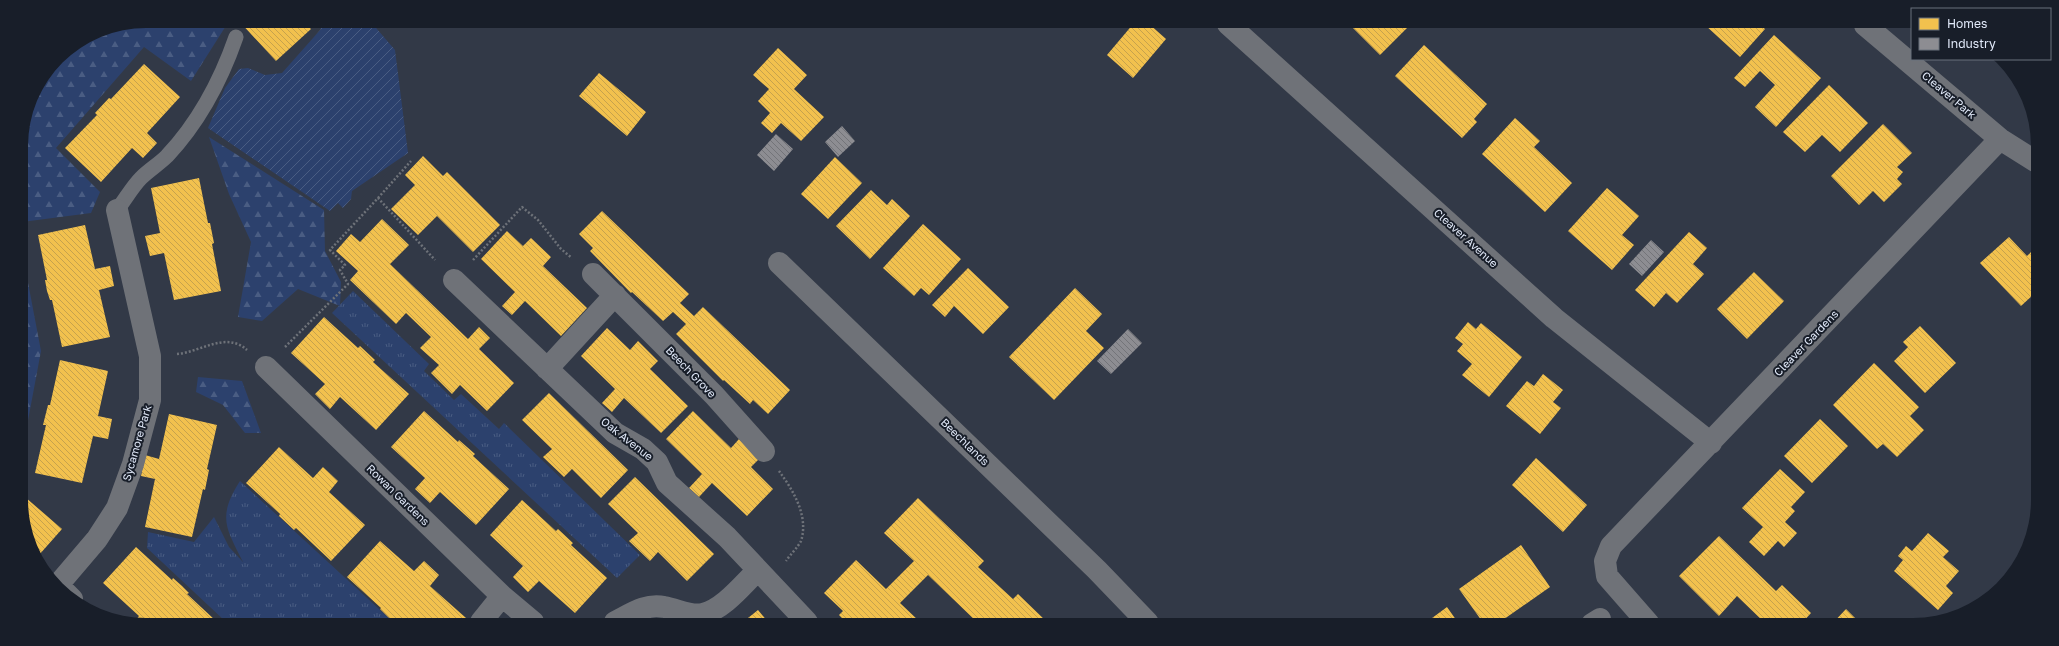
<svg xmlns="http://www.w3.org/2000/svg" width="2059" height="646" font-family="'Golos Text',sans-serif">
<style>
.grass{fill:url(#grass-tufts)}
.forest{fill:url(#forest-firs)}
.garden{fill:url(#garden-furrows)}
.homes{fill:url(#homes-back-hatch)}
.industry{fill:url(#industry-back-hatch)}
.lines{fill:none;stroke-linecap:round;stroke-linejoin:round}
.path{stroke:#6e7279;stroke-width:2.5;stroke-dasharray:2 2;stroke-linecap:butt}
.lane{stroke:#6f7278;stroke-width:15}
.street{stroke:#6f7278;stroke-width:22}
.labels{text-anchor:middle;stroke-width:4;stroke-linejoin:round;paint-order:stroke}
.street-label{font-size:11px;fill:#e2eafa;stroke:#181e29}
</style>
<defs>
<pattern id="grass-tufts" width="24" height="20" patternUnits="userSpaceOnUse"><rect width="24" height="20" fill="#2c416d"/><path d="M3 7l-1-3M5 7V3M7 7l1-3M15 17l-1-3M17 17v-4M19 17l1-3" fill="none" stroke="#4a5d83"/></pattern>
<pattern id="forest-firs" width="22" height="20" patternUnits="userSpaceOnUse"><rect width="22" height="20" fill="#2c416d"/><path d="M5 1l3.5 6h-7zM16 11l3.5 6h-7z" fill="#4a5d83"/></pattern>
<pattern id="garden-furrows" width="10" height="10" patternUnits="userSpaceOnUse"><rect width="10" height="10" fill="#2c416d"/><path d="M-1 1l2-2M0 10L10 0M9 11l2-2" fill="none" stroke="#4a5d83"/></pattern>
<pattern id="homes-back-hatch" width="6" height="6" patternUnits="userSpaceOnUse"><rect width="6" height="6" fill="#f2c14e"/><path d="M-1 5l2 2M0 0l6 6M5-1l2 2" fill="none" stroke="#c6a24d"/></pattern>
<pattern id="industry-back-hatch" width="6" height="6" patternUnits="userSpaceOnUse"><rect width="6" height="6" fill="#8d8d92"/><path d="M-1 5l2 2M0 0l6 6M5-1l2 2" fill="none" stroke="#737479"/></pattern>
</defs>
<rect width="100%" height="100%" fill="#323947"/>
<path class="grass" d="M 353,291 L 429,364 L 424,371 L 454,400 L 461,394 L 499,429 L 504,423 L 640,555 L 617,578 L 332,313 Z
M 240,481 L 392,621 L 225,621 L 147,548 L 148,532 L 194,542 L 214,517 L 229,547 L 243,562 C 226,528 217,517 240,481 Z"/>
<path class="forest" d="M 146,21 L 229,21 L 191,81 L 144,47 L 56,148 L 100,192 L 91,213 L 22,222 L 21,138 L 34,91 L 58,57 L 98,30 Z
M 209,137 L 324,210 L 325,251 L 341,282 L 340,306 L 298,289 L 262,321 L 238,317 L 251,242 L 229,194 Z
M 22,251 L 41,351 L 23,447 Z
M 198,377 L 242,381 L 261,433 L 245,433 L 223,405 L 196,392 Z"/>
<path class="garden" d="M 314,21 L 371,22 L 395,50 L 408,153 L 352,191 L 351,199 L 343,208 L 338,203 L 330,211 L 208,128 L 225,88 L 239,69 L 248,68 L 265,75 L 282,73 L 321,29 Z"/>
<path class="homes" d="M 239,21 L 304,21 L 311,29 L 276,61 Z
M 1134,23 L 1148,23 L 1166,39 L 1133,78 L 1107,55 Z
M 1349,24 L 1405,24 L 1408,27 L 1380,55 Z
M 1705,25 L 1760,25 L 1765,29 L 1740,57 Z
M 1774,35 L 1821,78 L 1776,127 L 1755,107 L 1775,85 L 1760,71 L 1745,87 L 1734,78 Z
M 1424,45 L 1487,104 L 1474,119 L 1477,122 L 1462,138 L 1395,76 Z
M 778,48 L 807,75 L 794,89 L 824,117 L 801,141 L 781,123 L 772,133 L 761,123 L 770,113 L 758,101 L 769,89 L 753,75 Z
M 144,64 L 180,97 L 147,133 L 157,143 L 143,158 L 132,148 L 101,182 L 65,148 L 97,115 L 95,113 L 109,98 L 111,99 Z
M 599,73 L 646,112 L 627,136 L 579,96 Z
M 1829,85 L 1868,123 L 1840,152 L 1822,135 L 1805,152 L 1783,132 Z
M 1515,118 L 1540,141 L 1534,147 L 1572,183 L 1545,212 L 1482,154 Z
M 1883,124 L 1912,153 L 1897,167 L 1903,172 L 1897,179 L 1902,184 L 1884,202 L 1873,191 L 1859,205 L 1831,176 Z
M 423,156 L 443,176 L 447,172 L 500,225 L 473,252 L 437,216 L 418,235 L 391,209 L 415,185 L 405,175 Z
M 835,157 L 862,183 L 828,219 L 801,194 Z
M 199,178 L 208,223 L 210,223 L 214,243 L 212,244 L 221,291 L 174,300 L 164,253 L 150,256 L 145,236 L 160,233 L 151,188 Z
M 1607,188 L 1639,216 L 1622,235 L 1634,245 L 1612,270 L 1568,231 Z
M 871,190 L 887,205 L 892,199 L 910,216 L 870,259 L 836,226 Z
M 602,211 L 689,294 L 680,303 L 694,316 L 703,307 L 790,390 L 768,414 L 753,400 L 750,404 L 724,380 L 723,381 L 676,334 L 686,324 L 673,312 L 663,321 L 632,292 L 631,293 L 590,251 L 593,248 L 579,234 Z
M 382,219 L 409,245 L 390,264 L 468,339 L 479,327 L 490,338 L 479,349 L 514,383 L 487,411 L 460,385 L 452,394 L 431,373 L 439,365 L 420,348 L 431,337 L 406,313 L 396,324 L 350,280 L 358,271 L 336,251 L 351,234 L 360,242 Z
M 923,224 L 961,259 L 929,295 L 921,288 L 914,296 L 883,268 Z
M 85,225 L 95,269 L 110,266 L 114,286 L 99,290 L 110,337 L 62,347 L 52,300 L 50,300 L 47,291 L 45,280 L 47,280 L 38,235 Z
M 507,231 L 523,246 L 531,238 L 551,257 L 543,266 L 587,308 L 561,336 L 525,301 L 512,315 L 502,306 L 515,292 L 481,259 Z
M 1689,232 L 1707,248 L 1693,264 L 1704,274 L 1677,303 L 1666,293 L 1654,307 L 1635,290 Z
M 2009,237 L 2027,256 L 2035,248 L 2035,293 L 2021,306 L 1980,263 Z
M 968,268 L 1009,307 L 983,334 L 954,306 L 945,317 L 932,305 Z
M 1754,272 L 1784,301 L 1747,339 L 1717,309 Z
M 1075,288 L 1102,314 L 1086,331 L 1104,348 L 1054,400 L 1009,357 Z
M 324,317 L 358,348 L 360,346 L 375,360 L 373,362 L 409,394 L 376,430 L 340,397 L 330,409 L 315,394 L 325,384 L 291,353 Z
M 1468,322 L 1476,329 L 1481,323 L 1522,357 L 1489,397 L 1462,375 L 1472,364 L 1457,351 L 1463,344 L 1455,338 Z
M 1920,326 L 1956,363 L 1925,393 L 1894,361 L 1908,347 L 1903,342 Z
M 607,328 L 630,350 L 638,341 L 658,361 L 650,369 L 688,406 L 661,433 L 624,398 L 612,412 L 602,403 L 615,389 L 581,356 Z
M 60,360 L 108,371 L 98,416 L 112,419 L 108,439 L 93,436 L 82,483 L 35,473 L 46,425 L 43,425 L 48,405 L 50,405 Z
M 1874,363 L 1919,407 L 1910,416 L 1924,430 L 1897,457 L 1883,444 L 1877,449 L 1833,405 Z
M 1543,374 L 1563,390 L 1553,402 L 1561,408 L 1540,434 L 1506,406 L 1527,381 L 1534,386 Z
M 549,393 L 628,470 L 601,498 L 572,469 L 564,477 L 543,457 L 552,449 L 522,420 Z
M 424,411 L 458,442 L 459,440 L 475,454 L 473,456 L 509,489 L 476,525 L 440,492 L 430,503 L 415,489 L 425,478 L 391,447 Z
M 693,411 L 731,448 L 739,439 L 759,459 L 751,467 L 773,489 L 747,516 L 712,483 L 699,497 L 689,488 L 702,474 L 666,439 Z
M 169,414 L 217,425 L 207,469 L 209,470 L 205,490 L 203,489 L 192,537 L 145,527 L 155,479 L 141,476 L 145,455 L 159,459 Z
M 1820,419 L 1848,446 L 1812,483 L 1784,456 Z
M 279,447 L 313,478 L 323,467 L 338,481 L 329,492 L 365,525 L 331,561 L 296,528 L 294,530 L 279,516 L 280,514 L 246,483 Z
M 1536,458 L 1587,505 L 1563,532 L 1512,485 Z
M 1780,469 L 1805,492 L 1791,507 L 1795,511 L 1785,522 L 1797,533 L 1784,547 L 1778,541 L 1764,556 L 1749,542 L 1763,527 L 1742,508 Z
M 635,477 L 714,554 L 687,581 L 658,552 L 650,561 L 629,541 L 638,533 L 608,504 Z
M 25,497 L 62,529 L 39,555 L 23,524 L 23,499 Z
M 918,498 L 984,561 L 978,567 L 1013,599 L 1018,594 L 1048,623 L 978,623 L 928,575 L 900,603 L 920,622 L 846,622 L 839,615 L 843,611 L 824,593 L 856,560 L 886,589 L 914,561 L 884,533 Z
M 522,500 L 556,531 L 558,529 L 573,543 L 571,545 L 607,578 L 575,613 L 539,581 L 528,592 L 513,577 L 523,566 L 490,535 Z
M 1928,533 L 1949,551 L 1943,557 L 1959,571 L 1946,586 L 1953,593 L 1938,610 L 1894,571 L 1903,560 L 1898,556 L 1906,546 L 1912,551 Z
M 1719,536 L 1776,591 L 1782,585 L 1811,613 L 1801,624 L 1766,624 L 1737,596 L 1719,616 L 1679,576 Z
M 380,541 L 414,571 L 424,561 L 439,575 L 430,586 L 466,618 L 463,621 L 393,621 L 388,617 L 380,609 L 381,608 L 347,577 Z
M 1521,545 L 1550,587 L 1497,624 L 1484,624 L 1459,589 Z
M 136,547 L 172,580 L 173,578 L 182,586 L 189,593 L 187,594 L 216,621 L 135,621 L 139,616 L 103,583 Z
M 1447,607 L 1459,624 L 1424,624 Z
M 1846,609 L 1862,625 L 1831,625 Z
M 758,610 L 768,622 L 743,622 Z"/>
<path class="industry" d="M 842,126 L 855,141 L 838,157 L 825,142 Z
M 776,134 L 793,149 L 774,171 L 757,155 Z
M 1651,240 L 1664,252 L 1642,276 L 1629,264 Z
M 1128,329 L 1142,343 L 1111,374 L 1097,361 Z"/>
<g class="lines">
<path class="path" d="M 378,198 L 411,161
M 473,260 L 522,207 L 538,220 L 561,249 L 572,258
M 285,347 L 348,284 L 340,270 L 345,265 L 330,250 L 378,198 L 435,260
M 177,354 C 201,352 226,331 247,350
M 779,471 C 793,490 809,516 801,541 C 798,547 790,555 786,561"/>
<path class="lane" d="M 117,210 C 125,200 132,187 141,178 C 149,170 159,164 167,156 C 199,122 221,80 236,37"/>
<path class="street" d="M 1228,24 L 1554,318 L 1711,443
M 1865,25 L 2000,139 L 2035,161
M 779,263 L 1097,570 L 1148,623
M 593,274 L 714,395 L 764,451
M 454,280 L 615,433 L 643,449 L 657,462 L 667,483 L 727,537 L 807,622
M 266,367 L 502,596 L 533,622
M 547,369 L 615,295
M 58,585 L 72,599
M 57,586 L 97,539 L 117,508 L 133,464 L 150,400 L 150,356 L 117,210
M 481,622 L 502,596
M 615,622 C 631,614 646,603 664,607 C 677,609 690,617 703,614 C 724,609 743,584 758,570
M 1592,624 L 1600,619
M 1649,624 L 1607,576 L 1605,561 L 1611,546 L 2000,139"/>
</g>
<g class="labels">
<g class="street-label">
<text transform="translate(1949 95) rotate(40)" y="4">Cleaver Park</text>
<text transform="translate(1466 238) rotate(42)" y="4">Cleaver Avenue</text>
<text transform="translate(1806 343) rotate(-46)" y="4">Cleaver Gardens</text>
<text transform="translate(691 372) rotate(46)" y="4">Beech Grove</text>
<text transform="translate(627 439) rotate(38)" y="4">Oak Avenue</text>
<text transform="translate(965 442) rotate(44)" y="4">Beechlands</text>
<text transform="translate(137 443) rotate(-74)" y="4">Sycamore Park</text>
<text transform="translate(398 495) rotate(44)" y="4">Rowan Gardens</text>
</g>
</g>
<path d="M0 0H2059V646H0ZM146 28H1913A118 118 0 0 1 2031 146V500A118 118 0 0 1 1913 618H146A118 118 0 0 1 28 500V146A118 118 0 0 1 146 28Z" fill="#181e29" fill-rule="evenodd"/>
<rect x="1911" y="8" width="140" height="52" fill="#181e29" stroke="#69707d"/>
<rect x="1919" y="18" width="20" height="12" fill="#f2c14e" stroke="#69707d"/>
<text x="1947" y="28" font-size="12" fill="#e2eafa">Homes</text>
<rect x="1919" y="38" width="20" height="12" fill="#8d8d92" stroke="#69707d"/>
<text x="1947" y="48" font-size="12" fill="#e2eafa">Industry</text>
</svg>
